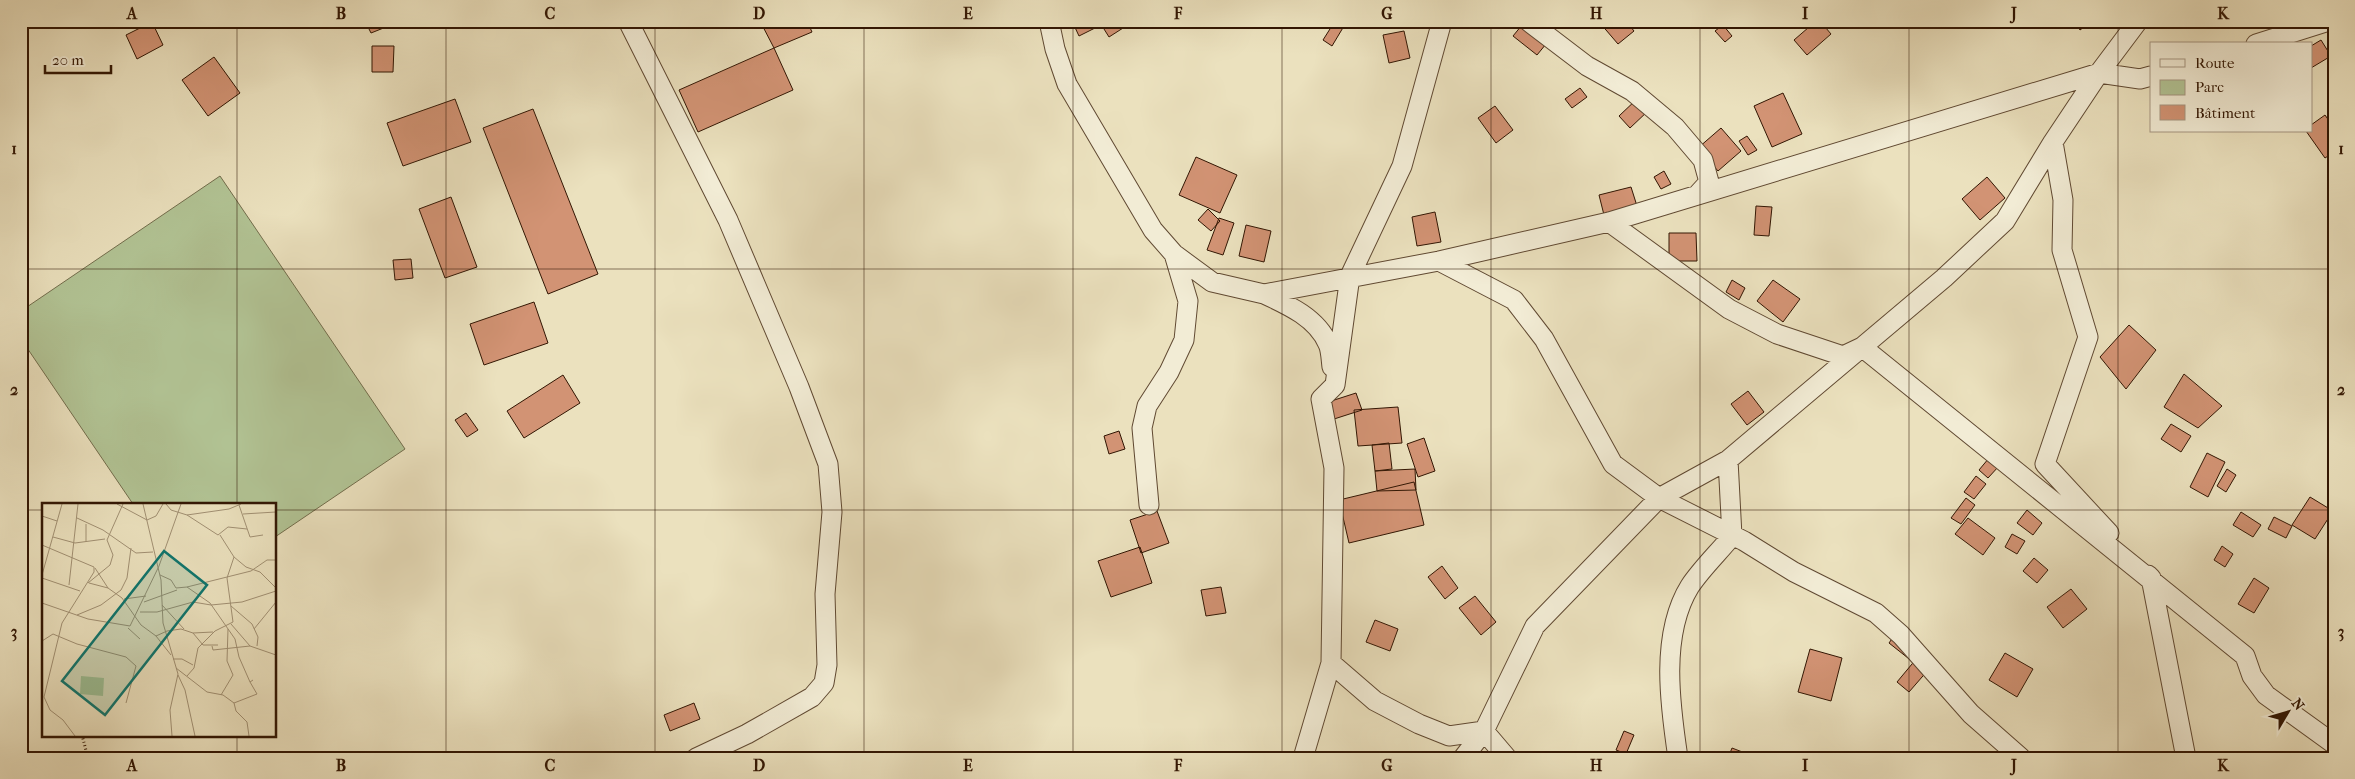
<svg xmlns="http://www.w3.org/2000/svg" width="2355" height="779" font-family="'IM FELL French Canon',serif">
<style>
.green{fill:#b2c495;stroke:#726d4c}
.building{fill:#d29374;stroke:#321603}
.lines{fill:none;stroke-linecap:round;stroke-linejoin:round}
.street-casing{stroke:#604932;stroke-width:21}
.path{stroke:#321603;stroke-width:3;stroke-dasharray:1 2.5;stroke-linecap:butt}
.street{stroke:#f2ecd5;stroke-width:19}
.grid{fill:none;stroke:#321603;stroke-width:1;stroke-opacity:0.55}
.inset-road{fill:none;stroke:#a19073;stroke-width:1}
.view{fill:#0f766e;fill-opacity:0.15;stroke:#0f766e;stroke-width:2.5}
.inset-edge{fill:none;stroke:#321603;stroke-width:2.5}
.neatline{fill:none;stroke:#321603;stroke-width:2}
.grid-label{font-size:16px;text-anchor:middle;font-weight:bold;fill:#321603}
</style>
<rect width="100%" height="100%" fill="#ebe1be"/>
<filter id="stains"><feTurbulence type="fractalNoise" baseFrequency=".004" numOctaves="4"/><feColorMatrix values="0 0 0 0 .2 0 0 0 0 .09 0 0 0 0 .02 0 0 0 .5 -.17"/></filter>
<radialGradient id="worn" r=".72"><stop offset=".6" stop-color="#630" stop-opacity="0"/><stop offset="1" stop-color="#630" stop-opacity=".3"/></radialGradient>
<path class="green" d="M 220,176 L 405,449 L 275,537 L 275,504 L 133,504 L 21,339 L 21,311 Z"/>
<path class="building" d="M 365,21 L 383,21 L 386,27 L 371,33 Z
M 760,21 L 807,21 L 812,32 L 774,48 Z
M 1072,21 L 1094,21 L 1097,27 L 1079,36 Z
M 1099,21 L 1134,21 L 1109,37 Z
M 1335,21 L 1344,26 L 1332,46 L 1323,40 Z
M 1602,21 L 1626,21 L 1634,31 L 1618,44 L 1600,23 Z
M 1777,21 L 1793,21 L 1785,29 Z
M 1816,21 L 1820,21 L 1831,34 L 1807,55 L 1794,40 Z
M 2074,21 L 2092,21 L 2080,30 Z
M 152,22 L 163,45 L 137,59 L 126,35 Z
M 1522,25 L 1546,44 L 1537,55 L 1513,36 Z
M 1723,25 L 1732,36 L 1725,42 L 1715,31 Z
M 1404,31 L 1410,58 L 1389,63 L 1383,35 Z
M 2321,40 L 2331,56 L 2311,68 L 2311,46 Z
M 372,46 L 394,46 L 393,72 L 372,72 Z
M 774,48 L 793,90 L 698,132 L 679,90 Z
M 214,57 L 240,93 L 208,116 L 182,80 Z
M 1580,88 L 1587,97 L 1572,108 L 1565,99 Z
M 1783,93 L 1802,134 L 1772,147 L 1754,106 Z
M 1638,98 L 1649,110 L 1630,128 L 1619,116 Z
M 455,99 L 471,142 L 403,166 L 387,123 Z
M 1495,106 L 1513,130 L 1496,143 L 1478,118 Z
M 533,109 L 598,274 L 548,294 L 483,128 Z
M 2325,115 L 2334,128 L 2334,152 L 2325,158 L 2306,131 L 2311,131 L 2311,125 Z
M 1721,128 L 1741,151 L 1718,171 L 1698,148 Z
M 1747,136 L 1757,150 L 1748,155 L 1739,141 Z
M 1196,157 L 1237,175 L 1220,213 L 1179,195 Z
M 1664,171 L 1671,184 L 1661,189 L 1654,177 Z
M 1987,177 L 2005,198 L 1980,220 L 1962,199 Z
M 1631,187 L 1637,206 L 1604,215 L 1599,195 Z
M 451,197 L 477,267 L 445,278 L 419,209 Z
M 1756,206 L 1772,207 L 1769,236 L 1754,235 Z
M 1208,209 L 1220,221 L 1211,231 L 1198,220 Z
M 1435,212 L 1441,242 L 1417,246 L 1412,217 Z
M 1219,218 L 1234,223 L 1223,255 L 1207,250 Z
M 1246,225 L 1271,231 L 1264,262 L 1239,256 Z
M 1669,233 L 1696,233 L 1697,261 L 1669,261 Z
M 411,259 L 413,278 L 395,280 L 393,260 Z
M 1732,280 L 1745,288 L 1739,300 L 1726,292 Z
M 1773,280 L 1800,299 L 1783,322 L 1757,301 Z
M 534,302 L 548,343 L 484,365 L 470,324 Z
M 2129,325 L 2156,350 L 2126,389 L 2100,357 Z
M 2184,374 L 2222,406 L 2198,428 L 2164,407 Z
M 563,375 L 580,403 L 524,438 L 507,411 Z
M 1748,391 L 1764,412 L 1747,425 L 1731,404 Z
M 1356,393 L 1362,410 L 1331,420 L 1325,403 Z
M 1398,407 L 1402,443 L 1358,446 L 1354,410 Z
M 466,413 L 478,430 L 467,437 L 455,420 Z
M 2171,424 L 2191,436 L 2181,452 L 2161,439 Z
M 1119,431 L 1125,449 L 1109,454 L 1104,436 Z
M 1424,438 L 1435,471 L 1418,477 L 1407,444 Z
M 1389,443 L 1392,469 L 1375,471 L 1372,445 Z
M 2207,453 L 2225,462 L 2208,497 L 2190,487 Z
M 1989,458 L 1999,466 L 1988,478 L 1979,470 Z
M 1415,469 L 1416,490 L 1377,491 L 1375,471 Z
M 2227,469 L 2236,475 L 2226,492 L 2217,486 Z
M 1976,476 L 1986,484 L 1974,499 L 1964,492 Z
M 1414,482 L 1424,525 L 1349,543 L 1339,500 Z
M 2310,497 L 2333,511 L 2315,539 L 2292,525 Z
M 1966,498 L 1975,505 L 1961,524 L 1951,518 Z
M 2027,510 L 2042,523 L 2033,535 L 2017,523 Z
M 1157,511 L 1169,543 L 1141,553 L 1130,520 Z
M 2241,512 L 2261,525 L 2253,537 L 2233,525 Z
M 2274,517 L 2292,526 L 2286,538 L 2268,529 Z
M 1968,518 L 1995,538 L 1983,555 L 1955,534 Z
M 2012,534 L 2025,541 L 2017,554 L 2005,547 Z
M 2222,546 L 2233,554 L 2225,567 L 2214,560 Z
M 1140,547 L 1152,583 L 1111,597 L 1098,561 Z
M 2034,558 L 2048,570 L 2037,583 L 2023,571 Z
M 1442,566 L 1458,588 L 1445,599 L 1428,577 Z
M 2254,578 L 2269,588 L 2254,613 L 2238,604 Z
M 1221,587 L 1226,613 L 1206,616 L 1201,590 Z
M 2071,589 L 2087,609 L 2063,628 L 2047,607 Z
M 1475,596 L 1496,622 L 1481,635 L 1459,608 Z
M 1375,620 L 1398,629 L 1390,651 L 1366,642 Z
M 1896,633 L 1913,662 L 1889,643 Z
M 1810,649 L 1842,658 L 1831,701 L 1798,692 Z
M 2005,653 L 2033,669 L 2017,697 L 1989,680 Z
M 1917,658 L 1929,669 L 1909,692 L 1897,682 Z
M 694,703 L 700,719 L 670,731 L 664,715 Z
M 1624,731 L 1634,735 L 1626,754 L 1616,750 Z
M 1732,748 L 1758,758 L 1728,758 Z"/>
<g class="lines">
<g class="street-casing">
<path id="street" d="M 628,21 L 728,220 L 799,387 L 828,464 L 832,512 L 825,594 L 827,665 L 824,683 L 812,697 L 747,734 L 696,758
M 1049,21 L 1055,49 L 1067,84 L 1153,230 L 1174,254 L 1212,282 L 1264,294 L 1439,261 L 1609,222 L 2099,73 L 2140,79 L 2151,76
M 1528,21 L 1587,66 L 1632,91 L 1675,127 L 1703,160 L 1709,182 L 1698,194
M 2256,44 L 2329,21
M 2053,142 L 2063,200 L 2062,250 L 2088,337 L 2045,464 L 2109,533
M 1609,222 L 1729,309 L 1777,334 L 1843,356 L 1862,347 L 2245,656 L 2252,676 L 2266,695 L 2334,744
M 1439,261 L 1514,300 L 1544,339 L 1613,464 L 1659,498 L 1744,541 L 1794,572 L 1876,613 L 1901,635 L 1971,714 L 2021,758
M 1264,294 C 1288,305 1317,318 1328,344 C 1331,350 1331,360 1332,367
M 1149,505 L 1142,428 L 1147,406 L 1169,372 L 1184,340 L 1188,301 L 1174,254
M 2148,575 L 2151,578 L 2186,758
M 1331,663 L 1375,701 L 1419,724 L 1449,736 L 1484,731 L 1507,758
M 1303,758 L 1331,663 L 1334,468 L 1321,399 L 1335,385 L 1350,276 L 1402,166 L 1442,21
M 1463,758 L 1484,731 L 1535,626 L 1659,498 L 1728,460 L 1944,278 L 2005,221 L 2053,142 L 2099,73 L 2138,21
M 1678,758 C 1670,705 1660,634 1690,586 C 1702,568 1719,552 1732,536 L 1728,460"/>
</g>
<path class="path" d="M 82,735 L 88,758"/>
<use href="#street" class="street"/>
</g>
<path class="grid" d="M 237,21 L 237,504M 446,21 L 446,758M 655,21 L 655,758M 864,21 L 864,758M 1073,21 L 1073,758M 1282,21 L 1282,758M 1491,21 L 1491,758M 1700,21 L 1700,758M 1909,21 L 1909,758M 2118,21 L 2118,758M 21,269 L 2334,269M 21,510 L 44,510M 275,510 L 2334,510M 237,735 L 237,758"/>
<g transform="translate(42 503)">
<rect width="234" height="234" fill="#ebe1be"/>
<path d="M 39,173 L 62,175 L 61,193 L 38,191 Z" fill="#b2c495"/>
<path class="inset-road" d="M 75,1 L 105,17 L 114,13 L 121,1M 101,1 L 119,77 L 121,120 L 136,171 L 128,207 L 130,233M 124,1 L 129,7 L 145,12 L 176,32 L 186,24 L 205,26M 197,2 L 208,34 L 221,32M 201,11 L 234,9M 145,12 L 187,6 L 199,1M 0,13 L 15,18M 35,15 L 61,27 L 94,50 L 111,49M 11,34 L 33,40 L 63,36M 44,39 L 44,21M 0,42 L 52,64 L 52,69 L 20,120 L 2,194 L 8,207 L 21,217 L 33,233M 192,54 L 204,64 L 218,69 L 234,85M 53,65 L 66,85M 0,72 L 20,1M 118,72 L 129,77 L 134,85 L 145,84 L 168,100 L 193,136 L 197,154 L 208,179M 0,75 L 38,88M 46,80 L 68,62 L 71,52 L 65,37 L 81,1M 47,80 L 66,85 L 80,95 L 99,122 L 114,133 L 129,152M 27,82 L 36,1M 145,84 L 209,68 L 225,57 L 234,57M 82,96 L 104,93M 102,99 L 135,87M 0,100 L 46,116 L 88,123 L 117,63 L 139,1M 120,102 L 142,126M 189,103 L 210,121 L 216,134 L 215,143M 98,109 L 115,109 L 151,99 L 169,102 L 200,99 L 234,88M 35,112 L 59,102 L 79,87 L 85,75 L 89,45M 189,121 L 208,143 L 234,152M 86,125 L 98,136M 212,126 L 234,99M 151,130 L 171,129M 114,133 L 125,128 L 139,126 L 151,130 L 161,142 L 176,142M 0,138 L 11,131 L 35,141 L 84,154 L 94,163 L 84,200M 170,143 L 171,147 L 208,143M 131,156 L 140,156 L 151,162M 134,165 L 165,189 L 181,192 L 192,200 L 194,208 L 205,219 L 207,233M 136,172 L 143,187 L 153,233M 145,173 L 152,165 L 156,145 L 173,128 L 191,119 L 185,75 L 192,54 L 178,32M 179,192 L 191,172 L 185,158 L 186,126M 192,200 L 215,191 L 208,179 L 211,177"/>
<path class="view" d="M 122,48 L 165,82 L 63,212 L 20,178 Z"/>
<rect width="234" height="234" class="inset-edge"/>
</g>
<rect width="2355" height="779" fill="none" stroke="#ebe1be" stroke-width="55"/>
<rect x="2150" y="42" width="162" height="90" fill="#f2ecd5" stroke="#a59681"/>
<rect x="2160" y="59" width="25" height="8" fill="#f2ecd5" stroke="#a59681"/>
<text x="2195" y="68" font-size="15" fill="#321603">Route</text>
<rect x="2160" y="80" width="25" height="15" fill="#b2c495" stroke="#a59681"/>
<text x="2195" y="92" font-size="15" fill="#321603">Parc</text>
<rect x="2160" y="105" width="25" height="15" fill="#d29374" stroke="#a59681"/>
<text x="2195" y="118" font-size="15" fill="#321603">Bâtiment</text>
<g transform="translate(2288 712) rotate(52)" stroke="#f2ecd5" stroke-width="4" paint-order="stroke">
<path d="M0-4L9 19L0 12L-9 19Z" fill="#321603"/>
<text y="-8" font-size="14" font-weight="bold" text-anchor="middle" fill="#321603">N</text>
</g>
<path d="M45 65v8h66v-8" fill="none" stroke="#321603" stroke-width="2.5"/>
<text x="52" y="65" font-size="15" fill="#321603" stroke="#f2ecd5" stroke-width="4" paint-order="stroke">20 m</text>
<rect x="28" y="28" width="2300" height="724" class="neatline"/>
<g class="grid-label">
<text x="132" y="19">A</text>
<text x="341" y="19">B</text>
<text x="550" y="19">C</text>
<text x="759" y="19">D</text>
<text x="968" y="19">E</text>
<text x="1178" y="19">F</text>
<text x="1387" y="19">G</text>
<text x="1596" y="19">H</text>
<text x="1805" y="19">I</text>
<text x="2014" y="19">J</text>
<text x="2223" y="19">K</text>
<text x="14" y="154">1</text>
<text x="2341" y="154">1</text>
<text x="14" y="395">2</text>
<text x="2341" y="395">2</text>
<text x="14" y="637">3</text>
<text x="2341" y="637">3</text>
<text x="132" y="771">A</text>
<text x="341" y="771">B</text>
<text x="550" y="771">C</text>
<text x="759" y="771">D</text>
<text x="968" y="771">E</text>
<text x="1178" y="771">F</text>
<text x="1387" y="771">G</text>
<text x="1596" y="771">H</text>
<text x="1805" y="771">I</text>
<text x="2014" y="771">J</text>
<text x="2223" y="771">K</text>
</g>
<rect width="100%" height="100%" filter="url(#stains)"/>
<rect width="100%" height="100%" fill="url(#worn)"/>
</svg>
